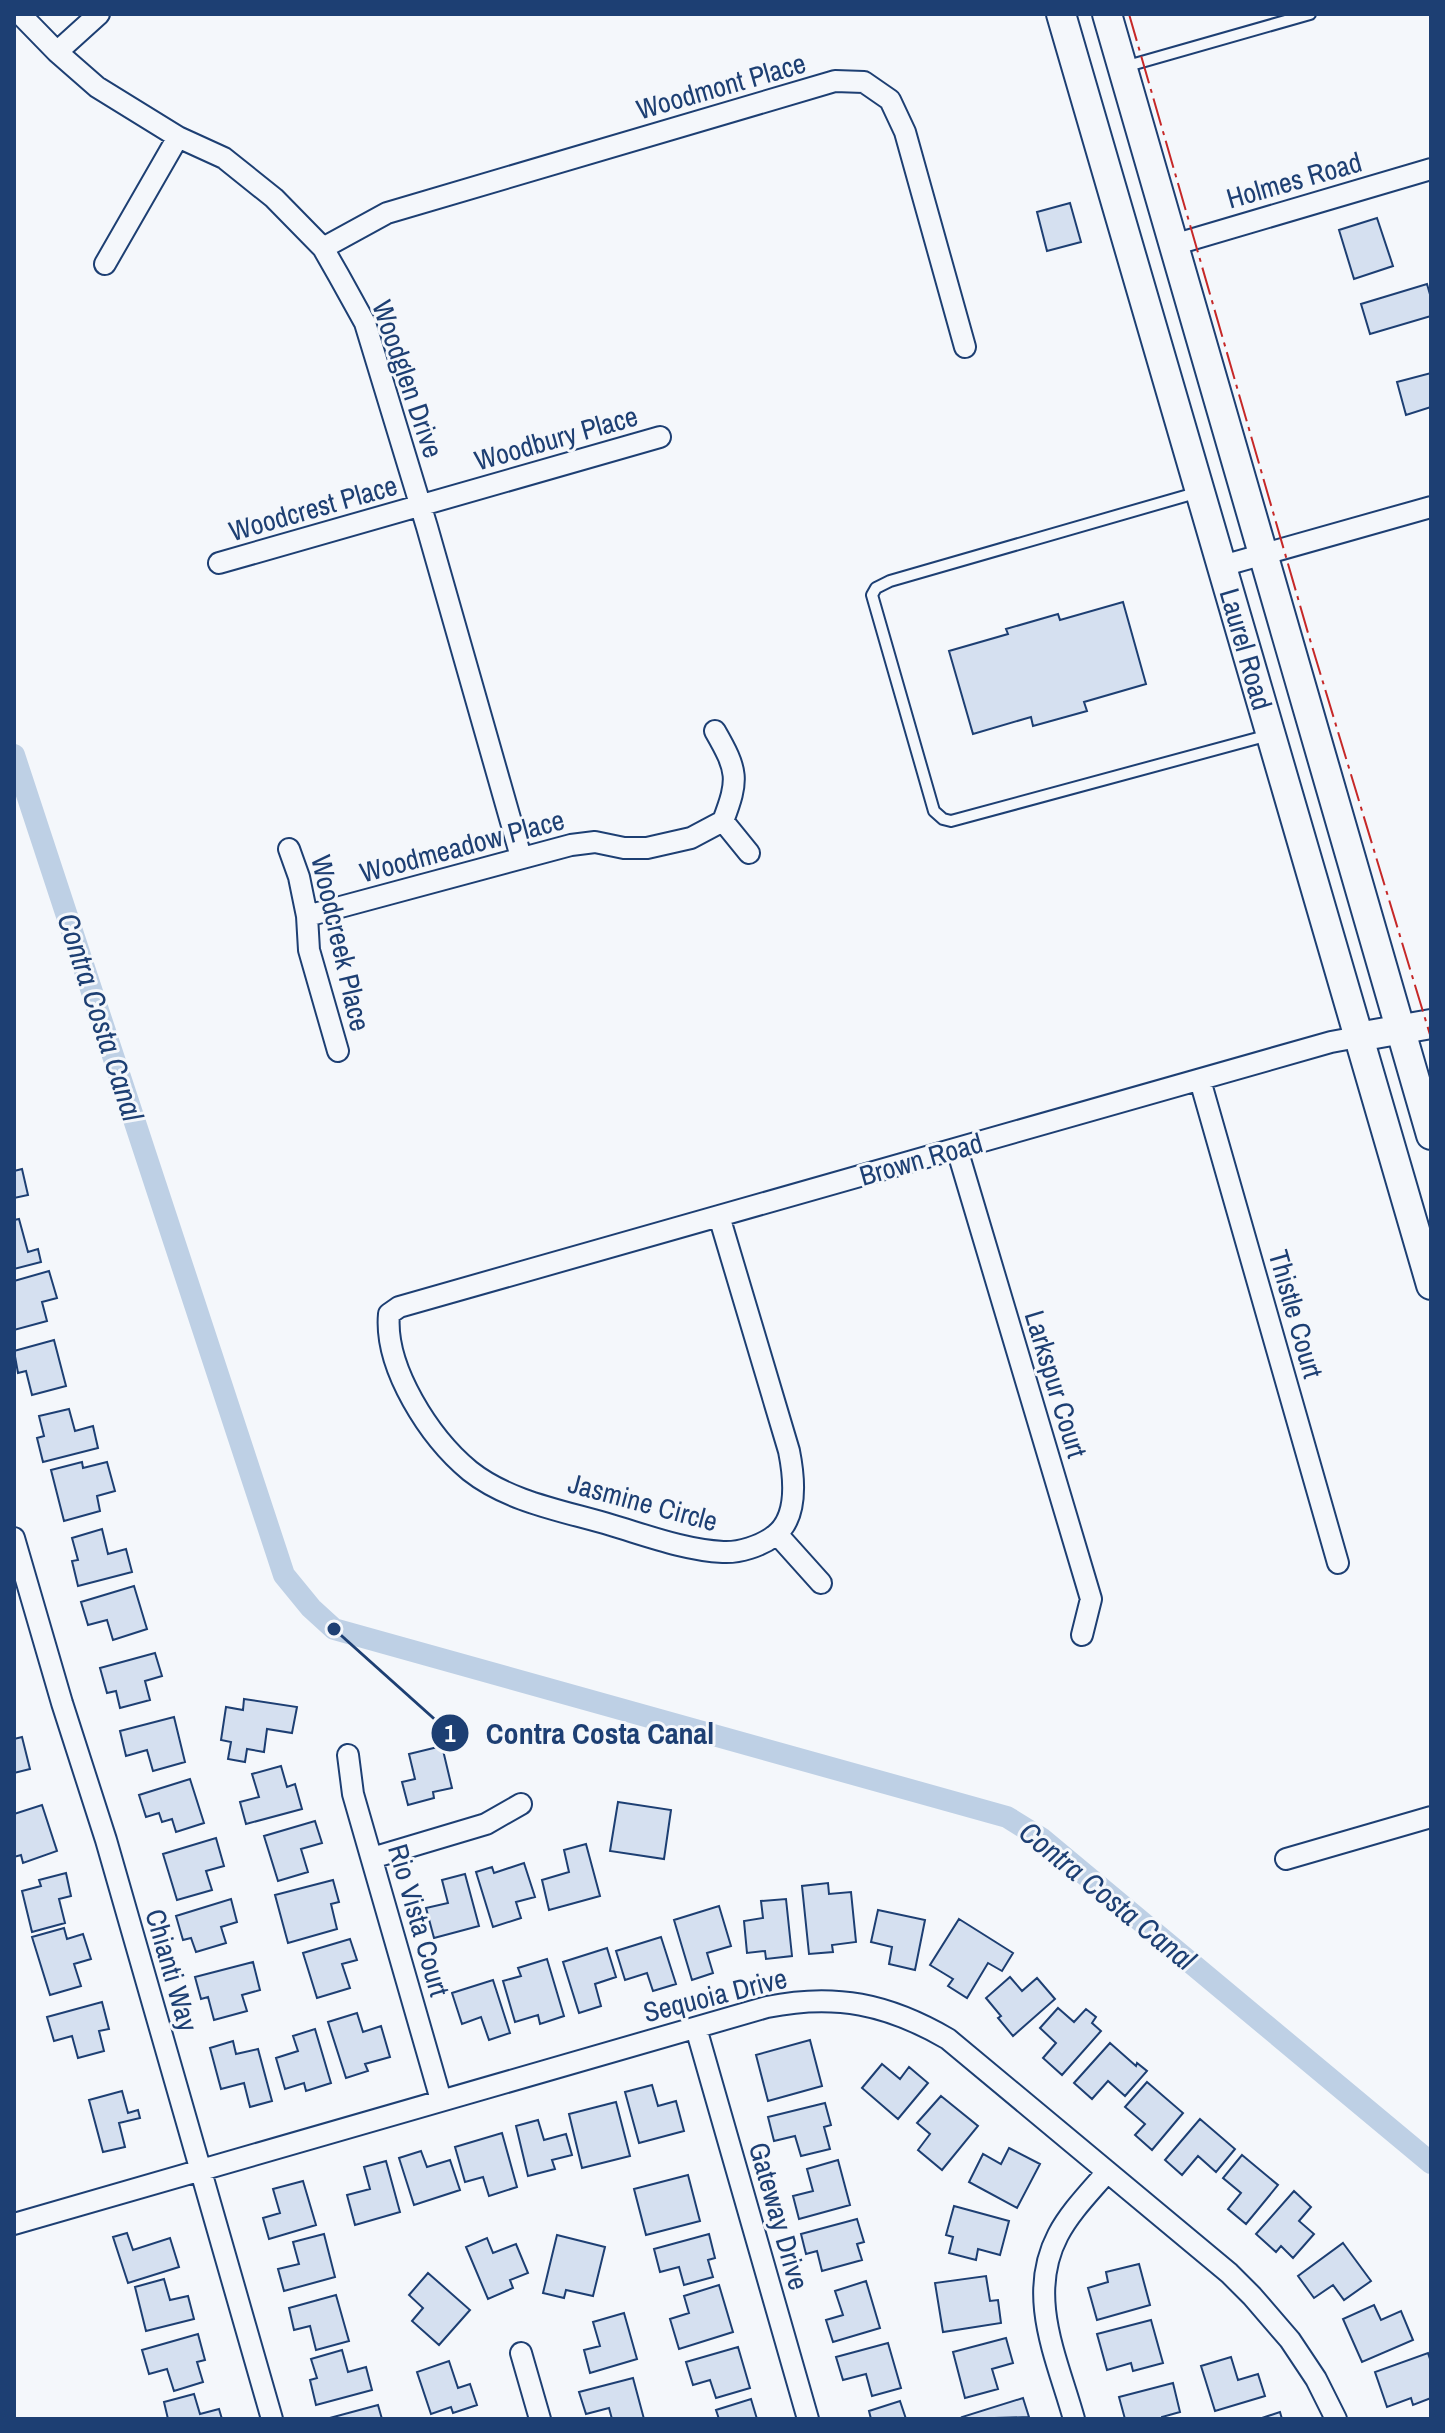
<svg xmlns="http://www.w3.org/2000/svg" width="1445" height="2433" font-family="'Archivo Narrow',sans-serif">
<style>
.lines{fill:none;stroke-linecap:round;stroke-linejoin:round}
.canal{stroke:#bed0e5;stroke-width:22}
.building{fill:#d5e0f0;stroke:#1d3f73;stroke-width:2}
.lane-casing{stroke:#1d3f73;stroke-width:14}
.street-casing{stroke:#1d3f73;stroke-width:24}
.secondary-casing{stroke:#1d3f73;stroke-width:32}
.lane{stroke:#f4f7fb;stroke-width:10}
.street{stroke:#f4f7fb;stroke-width:20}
.secondary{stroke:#f4f7fb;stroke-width:28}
.power{stroke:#c62828;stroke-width:2;stroke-dasharray:28 6 4 6;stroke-linecap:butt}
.labels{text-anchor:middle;stroke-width:6;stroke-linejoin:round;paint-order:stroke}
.street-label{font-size:28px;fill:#1d3f73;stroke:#f4f7fb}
.water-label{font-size:30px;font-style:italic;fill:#1d3f73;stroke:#f4f7fb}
.leader{fill:none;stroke:#1d3f73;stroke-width:3}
.callout-dot{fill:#1d3f73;stroke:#f4f7fb;stroke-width:3}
.mark-label{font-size:24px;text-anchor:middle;font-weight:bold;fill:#fff}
.callout-label{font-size:30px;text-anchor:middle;font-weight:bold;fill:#1d3f73;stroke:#f4f7fb;stroke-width:6;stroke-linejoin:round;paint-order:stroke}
</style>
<rect width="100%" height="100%" fill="#f4f7fb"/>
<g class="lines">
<path class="canal" d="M 14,755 L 284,1575 L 311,1608 L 334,1629 L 1007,1817 L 1041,1838 L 1431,2163"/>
</g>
<path class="building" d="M 1070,203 L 1081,242 L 1047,251 L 1037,212 Z
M 1377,218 L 1393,266 L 1354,279 L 1339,230 Z
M 1427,284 L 1431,298 L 1431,316 L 1370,334 L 1361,304 Z
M 1431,373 L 1431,407 L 1406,415 L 1397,382 Z
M 1123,602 L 1146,684 L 1084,702 L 1087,711 L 1033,726 L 1031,717 L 973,734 L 949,651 L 1008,634 L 1006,629 L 1058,614 L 1060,620 Z
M 22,1169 L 28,1195 L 14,1198 L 14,1171 Z
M 19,1219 L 28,1252 L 38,1249 L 41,1262 L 14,1269 L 14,1220 Z
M 49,1271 L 57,1298 L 42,1302 L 47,1321 L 14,1330 L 14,1281 Z
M 54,1340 L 66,1386 L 32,1395 L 26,1371 L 18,1373 L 14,1351 Z
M 69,1409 L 75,1431 L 93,1426 L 98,1448 L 43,1462 L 37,1438 L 44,1436 L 39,1416 Z
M 82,1462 L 83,1468 L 107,1462 L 115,1491 L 97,1496 L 100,1511 L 64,1521 L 51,1470 Z
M 102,1529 L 108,1554 L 126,1549 L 132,1572 L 78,1586 L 72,1561 L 78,1560 L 72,1538 Z
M 134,1586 L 147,1629 L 113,1640 L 107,1620 L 88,1625 L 81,1602 Z
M 155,1653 L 162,1676 L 145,1681 L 150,1700 L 120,1708 L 116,1691 L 107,1693 L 100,1668 Z
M 244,1699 L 297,1707 L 292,1733 L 267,1729 L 264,1752 L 247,1749 L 245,1762 L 228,1759 L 231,1742 L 221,1740 L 226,1707 L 243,1710 Z
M 174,1717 L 185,1762 L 153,1771 L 147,1750 L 126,1756 L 120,1731 Z
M 22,1737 L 30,1769 L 14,1773 L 14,1739 Z
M 442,1746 L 452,1788 L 433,1792 L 434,1798 L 408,1805 L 402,1782 L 415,1779 L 409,1754 Z
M 281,1766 L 287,1787 L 295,1784 L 302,1809 L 246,1824 L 240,1802 L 259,1797 L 252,1774 Z
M 190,1779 L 204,1823 L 176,1832 L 172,1819 L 162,1822 L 159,1813 L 146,1817 L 139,1795 Z
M 618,1802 L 671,1810 L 664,1859 L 610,1851 Z
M 42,1805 L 57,1851 L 23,1863 L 21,1855 L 14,1857 L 14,1814 Z
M 315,1821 L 322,1843 L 301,1849 L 308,1872 L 278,1881 L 264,1836 Z
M 216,1838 L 224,1866 L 206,1871 L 212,1890 L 177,1900 L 163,1854 Z
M 586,1844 L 600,1896 L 549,1910 L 542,1880 L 569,1872 L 564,1850 Z
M 524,1863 L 535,1897 L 516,1902 L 521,1918 L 493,1927 L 476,1872 L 492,1867 L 494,1873 Z
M 66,1873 L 71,1896 L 59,1899 L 65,1923 L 32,1932 L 22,1891 L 41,1886 L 39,1880 Z
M 465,1874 L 479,1926 L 434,1938 L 426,1908 L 448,1903 L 442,1880 Z
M 333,1880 L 339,1902 L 331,1904 L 337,1929 L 288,1943 L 275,1895 Z
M 828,1883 L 829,1894 L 851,1892 L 856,1942 L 832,1945 L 833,1952 L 809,1954 L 802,1886 Z
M 231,1899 L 237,1922 L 221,1927 L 226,1943 L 196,1952 L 191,1938 L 183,1940 L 176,1916 Z
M 786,1899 L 792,1956 L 766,1959 L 765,1951 L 747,1953 L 744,1921 L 763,1918 L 761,1901 Z
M 719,1906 L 731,1946 L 707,1953 L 713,1973 L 692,1980 L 674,1920 Z
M 878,1910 L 925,1920 L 915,1970 L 889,1964 L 892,1947 L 871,1942 Z
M 959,1919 L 1013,1953 L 1002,1971 L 988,1963 L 967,1998 L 948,1986 L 953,1979 L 930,1965 Z
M 64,1928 L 67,1939 L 83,1934 L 91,1959 L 74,1964 L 81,1986 L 50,1995 L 32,1937 Z
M 661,1937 L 676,1984 L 653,1991 L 647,1973 L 625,1980 L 616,1951 Z
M 350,1939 L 357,1960 L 342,1964 L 350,1988 L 317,1998 L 303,1953 Z
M 607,1948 L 616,1977 L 595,1984 L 601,2006 L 579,2013 L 563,1962 Z
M 547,1959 L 564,2016 L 540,2024 L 538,2015 L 515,2022 L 503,1981 L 521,1976 L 518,1968 Z
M 253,1962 L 260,1990 L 242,1995 L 247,2011 L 214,2020 L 208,1997 L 201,1999 L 195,1977 Z
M 1010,1977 L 1022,1991 L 1037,1978 L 1055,1999 L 1013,2036 L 998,2018 L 1001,2016 L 986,1998 Z
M 493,1980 L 510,2033 L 489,2040 L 481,2017 L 462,2024 L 452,1993 Z
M 102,2002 L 109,2029 L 99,2031 L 104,2051 L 78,2058 L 72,2036 L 54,2041 L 47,2017 Z
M 1058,2008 L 1074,2022 L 1086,2009 L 1096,2017 L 1092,2023 L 1101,2031 L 1062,2075 L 1043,2058 L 1056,2043 L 1040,2028 Z
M 357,2013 L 363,2032 L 381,2026 L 390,2057 L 365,2064 L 368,2071 L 346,2078 L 328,2022 Z
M 315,2029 L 331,2083 L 306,2091 L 304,2083 L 285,2089 L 276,2058 L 298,2051 L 293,2036 Z
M 810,2040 L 822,2086 L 768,2101 L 756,2055 Z
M 233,2041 L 236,2054 L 258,2049 L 272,2101 L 250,2107 L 244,2083 L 221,2089 L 210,2048 Z
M 1110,2043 L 1136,2066 L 1137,2063 L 1147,2071 L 1125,2096 L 1108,2081 L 1092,2099 L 1074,2083 Z
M 882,2064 L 900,2079 L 909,2067 L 928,2083 L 898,2119 L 862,2088 Z
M 1147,2082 L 1183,2113 L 1152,2150 L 1135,2135 L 1145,2124 L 1125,2107 Z
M 652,2085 L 658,2106 L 676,2101 L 684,2131 L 639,2143 L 625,2092 Z
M 122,2091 L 128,2113 L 138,2110 L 140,2118 L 119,2123 L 125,2147 L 103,2152 L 89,2100 Z
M 941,2096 L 978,2126 L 942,2170 L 918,2150 L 930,2134 L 917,2123 Z
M 616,2102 L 630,2156 L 582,2168 L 569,2114 Z
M 825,2103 L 831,2125 L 824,2127 L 830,2149 L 801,2156 L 795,2136 L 774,2141 L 768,2117 Z
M 1200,2119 L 1235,2149 L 1216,2172 L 1198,2156 L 1182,2175 L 1165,2160 Z
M 538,2120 L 544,2140 L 566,2134 L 572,2155 L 552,2160 L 555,2169 L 528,2176 L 516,2126 Z
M 502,2133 L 517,2187 L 489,2196 L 483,2177 L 465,2182 L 455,2147 Z
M 1009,2148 L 1040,2164 L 1017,2208 L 969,2182 L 983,2154 L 1001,2164 Z
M 421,2151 L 427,2167 L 450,2160 L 460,2190 L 414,2205 L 399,2158 Z
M 1242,2155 L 1278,2185 L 1246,2224 L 1228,2209 L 1241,2193 L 1223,2178 Z
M 838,2160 L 850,2205 L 799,2219 L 793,2196 L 813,2191 L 807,2169 Z
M 386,2161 L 400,2212 L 355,2225 L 347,2195 L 370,2189 L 364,2167 Z
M 688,2175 L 700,2221 L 646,2235 L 634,2189 Z
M 303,2181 L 316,2225 L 269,2239 L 263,2218 L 280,2213 L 273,2189 Z
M 1294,2191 L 1311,2207 L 1299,2221 L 1314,2234 L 1293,2258 L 1281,2246 L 1276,2252 L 1256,2234 Z
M 954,2206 L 1009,2221 L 1000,2255 L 978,2249 L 976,2260 L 949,2253 L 953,2237 L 946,2235 Z
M 857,2219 L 864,2242 L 857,2244 L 862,2260 L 822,2271 L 817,2251 L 806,2254 L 801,2234 Z
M 127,2233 L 133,2250 L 170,2238 L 179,2267 L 128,2283 L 113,2237 Z
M 324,2234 L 335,2277 L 284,2291 L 278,2269 L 299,2264 L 293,2242 Z
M 709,2234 L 715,2258 L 708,2260 L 713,2277 L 684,2285 L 679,2267 L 660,2272 L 654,2249 Z
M 557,2235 L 605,2247 L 593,2296 L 566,2290 L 564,2298 L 543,2293 Z
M 487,2238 L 493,2253 L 516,2244 L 528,2273 L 510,2280 L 513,2288 L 488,2299 L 466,2247 Z
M 1343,2243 L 1371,2281 L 1344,2300 L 1333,2285 L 1314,2298 L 1298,2276 Z
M 1139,2264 L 1150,2305 L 1097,2320 L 1088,2288 L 1108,2282 L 1106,2272 Z
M 428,2273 L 470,2310 L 439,2345 L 412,2321 L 423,2308 L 409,2295 Z
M 986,2276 L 990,2301 L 998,2300 L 1001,2323 L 943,2332 L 935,2283 Z
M 164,2279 L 170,2300 L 188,2296 L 194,2319 L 146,2331 L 135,2287 Z
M 866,2281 L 880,2328 L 833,2342 L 826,2320 L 843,2315 L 835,2291 Z
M 719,2285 L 733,2332 L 679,2349 L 670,2319 L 689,2313 L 684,2296 Z
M 336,2295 L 349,2341 L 316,2350 L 310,2326 L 294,2330 L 289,2308 Z
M 1374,2305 L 1381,2320 L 1401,2311 L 1413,2340 L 1362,2362 L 1343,2319 Z
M 624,2313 L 637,2359 L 590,2373 L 584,2350 L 600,2346 L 593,2322 Z
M 1151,2320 L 1163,2363 L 1133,2371 L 1131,2363 L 1107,2370 L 1097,2334 Z
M 198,2334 L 205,2360 L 197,2362 L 203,2382 L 174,2391 L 167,2369 L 149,2374 L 142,2350 Z
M 1006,2338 L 1013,2363 L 992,2369 L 998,2389 L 965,2398 L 953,2352 Z
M 888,2343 L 901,2388 L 872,2396 L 866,2374 L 843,2380 L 836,2357 Z
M 738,2347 L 750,2388 L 716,2398 L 710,2380 L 693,2385 L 686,2362 Z
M 342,2350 L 348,2372 L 366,2367 L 372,2390 L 316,2405 L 310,2380 L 317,2378 L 311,2359 Z
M 1428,2353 L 1431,2362 L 1431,2398 L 1413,2405 L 1411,2398 L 1387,2407 L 1375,2372 Z
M 1231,2357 L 1238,2380 L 1258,2374 L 1265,2396 L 1215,2411 L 1201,2366 Z
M 449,2361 L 458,2388 L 470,2384 L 477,2405 L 453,2413 L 451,2407 L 431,2414 L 417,2372 Z
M 633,2378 L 644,2419 L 612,2419 L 609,2408 L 586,2414 L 579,2392 Z
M 1173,2383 L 1180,2412 L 1162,2417 L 1162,2419 L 1125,2419 L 1119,2397 Z
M 194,2394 L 200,2414 L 219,2409 L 222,2419 L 168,2419 L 164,2402 Z
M 1023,2398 L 1029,2417 L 963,2419 L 962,2417 Z
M 751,2399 L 757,2419 L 719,2419 L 716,2410 Z
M 900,2401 L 906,2419 L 871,2419 L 869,2411 Z
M 378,2405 L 382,2419 L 326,2419 Z
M 1280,2412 L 1282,2419 L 1259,2419 Z"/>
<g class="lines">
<g class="lane-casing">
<path id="lane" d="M 1124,67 L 1310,14
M 1199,492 L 890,581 L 876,588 L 872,595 L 934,811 L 943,819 L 951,821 L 1269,735"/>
</g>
<g class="street-casing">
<path id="street" d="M 20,14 L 57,52 L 97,87 L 178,137 L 224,158 L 274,198 L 323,248 L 339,276 L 365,323 L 427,527 L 521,857
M 57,52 L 99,14
M 1173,245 L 1431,169
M 323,248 L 387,213 L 835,81 L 864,82 L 890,100 L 905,132 L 965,347
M 105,264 L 178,137
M 219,563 L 660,437
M 1222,566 L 1431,507
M 723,821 L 749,853
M 289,849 L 299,877 L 307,916 L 309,950 L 338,1051
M 307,916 L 571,845 L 595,842 L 624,848 L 647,848 L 691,838 L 723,821 C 739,779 738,771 715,731
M 1200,1080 L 1338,1563
M 957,1149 L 1091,1599 L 1082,1635
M 719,1216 L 789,1451 C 794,1476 799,1518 774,1536 C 761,1546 739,1553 723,1552 C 685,1550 648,1536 611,1525 C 564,1511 509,1502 470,1471 C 430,1438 384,1368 389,1314 L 399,1307 L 1331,1042 L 1358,1037
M 777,1534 L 821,1583
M 14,1538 L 62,1703 L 106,1840 L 272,2419
M 348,1755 L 353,1794 L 441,2100
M 372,1858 L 486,1824 L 521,1804
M 1286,1859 L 1431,1817
M 696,2028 L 808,2419
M 14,2224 L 767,2007 C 835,1993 888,2004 948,2039 L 1229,2273 L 1252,2296 L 1290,2340 L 1316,2379 L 1336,2419
M 521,2353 L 540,2419
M 1074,2419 C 1057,2358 1026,2296 1058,2235 C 1070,2212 1090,2192 1107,2172"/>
</g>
<g class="secondary-casing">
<path id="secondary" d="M 1061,14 L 1431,1285
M 1107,14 L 1431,1135
M 1358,1037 L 1431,1024"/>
</g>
<use href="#lane" class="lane"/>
<use href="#street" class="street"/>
<use href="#secondary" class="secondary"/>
<path class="power" d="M 1129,14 L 1308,633 L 1431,1038"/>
</g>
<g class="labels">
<g class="street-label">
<text transform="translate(721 86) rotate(-16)" y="10">Woodmont Place</text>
<text transform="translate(1294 180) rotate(-16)" y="10">Holmes Road</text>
<text transform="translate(408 379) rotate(71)" y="10">Woodglen Drive</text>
<text transform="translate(556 438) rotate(-16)" y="10">Woodbury Place</text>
<text transform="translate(313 508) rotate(-16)" y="10">Woodcrest Place</text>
<text transform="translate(1246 649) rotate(74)" y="10">Laurel Road</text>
<text transform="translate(462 846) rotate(-15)" y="10">Woodmeadow Place</text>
<text transform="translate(341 943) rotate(77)" y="10">Woodcreek Place</text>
<text transform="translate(921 1159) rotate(-16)" y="10">Brown Road</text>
<text transform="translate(1296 1314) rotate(74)" y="10">Thistle Court</text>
<text transform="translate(1056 1384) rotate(73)" y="10">Larkspur Court</text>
<text transform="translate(643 1502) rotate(15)" y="10">Jasmine Circle</text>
<text transform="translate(419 1920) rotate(74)" y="10">Rio Vista Court</text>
<text transform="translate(172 1970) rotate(74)" y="10">Chianti Way</text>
<text transform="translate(715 1995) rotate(-14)" y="10">Sequoia Drive</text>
<text transform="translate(779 2216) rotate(74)" y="10">Gateway Drive</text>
</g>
<g class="water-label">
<text transform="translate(100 1017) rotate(72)" y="10">Contra Costa Canal</text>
<text transform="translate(1107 1896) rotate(39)" y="10">Contra Costa Canal</text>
</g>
</g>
<path class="leader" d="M334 1629L450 1733"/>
<g class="callout-dot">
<circle cx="334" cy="1629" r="8"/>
<circle cx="450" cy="1733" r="20"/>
</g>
<g class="mark-label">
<text x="450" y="1742">1</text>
</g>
<g class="callout-label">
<text x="600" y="1744">Contra Costa Canal</text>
</g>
<rect width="1445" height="2433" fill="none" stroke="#1d3f73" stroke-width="32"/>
</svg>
